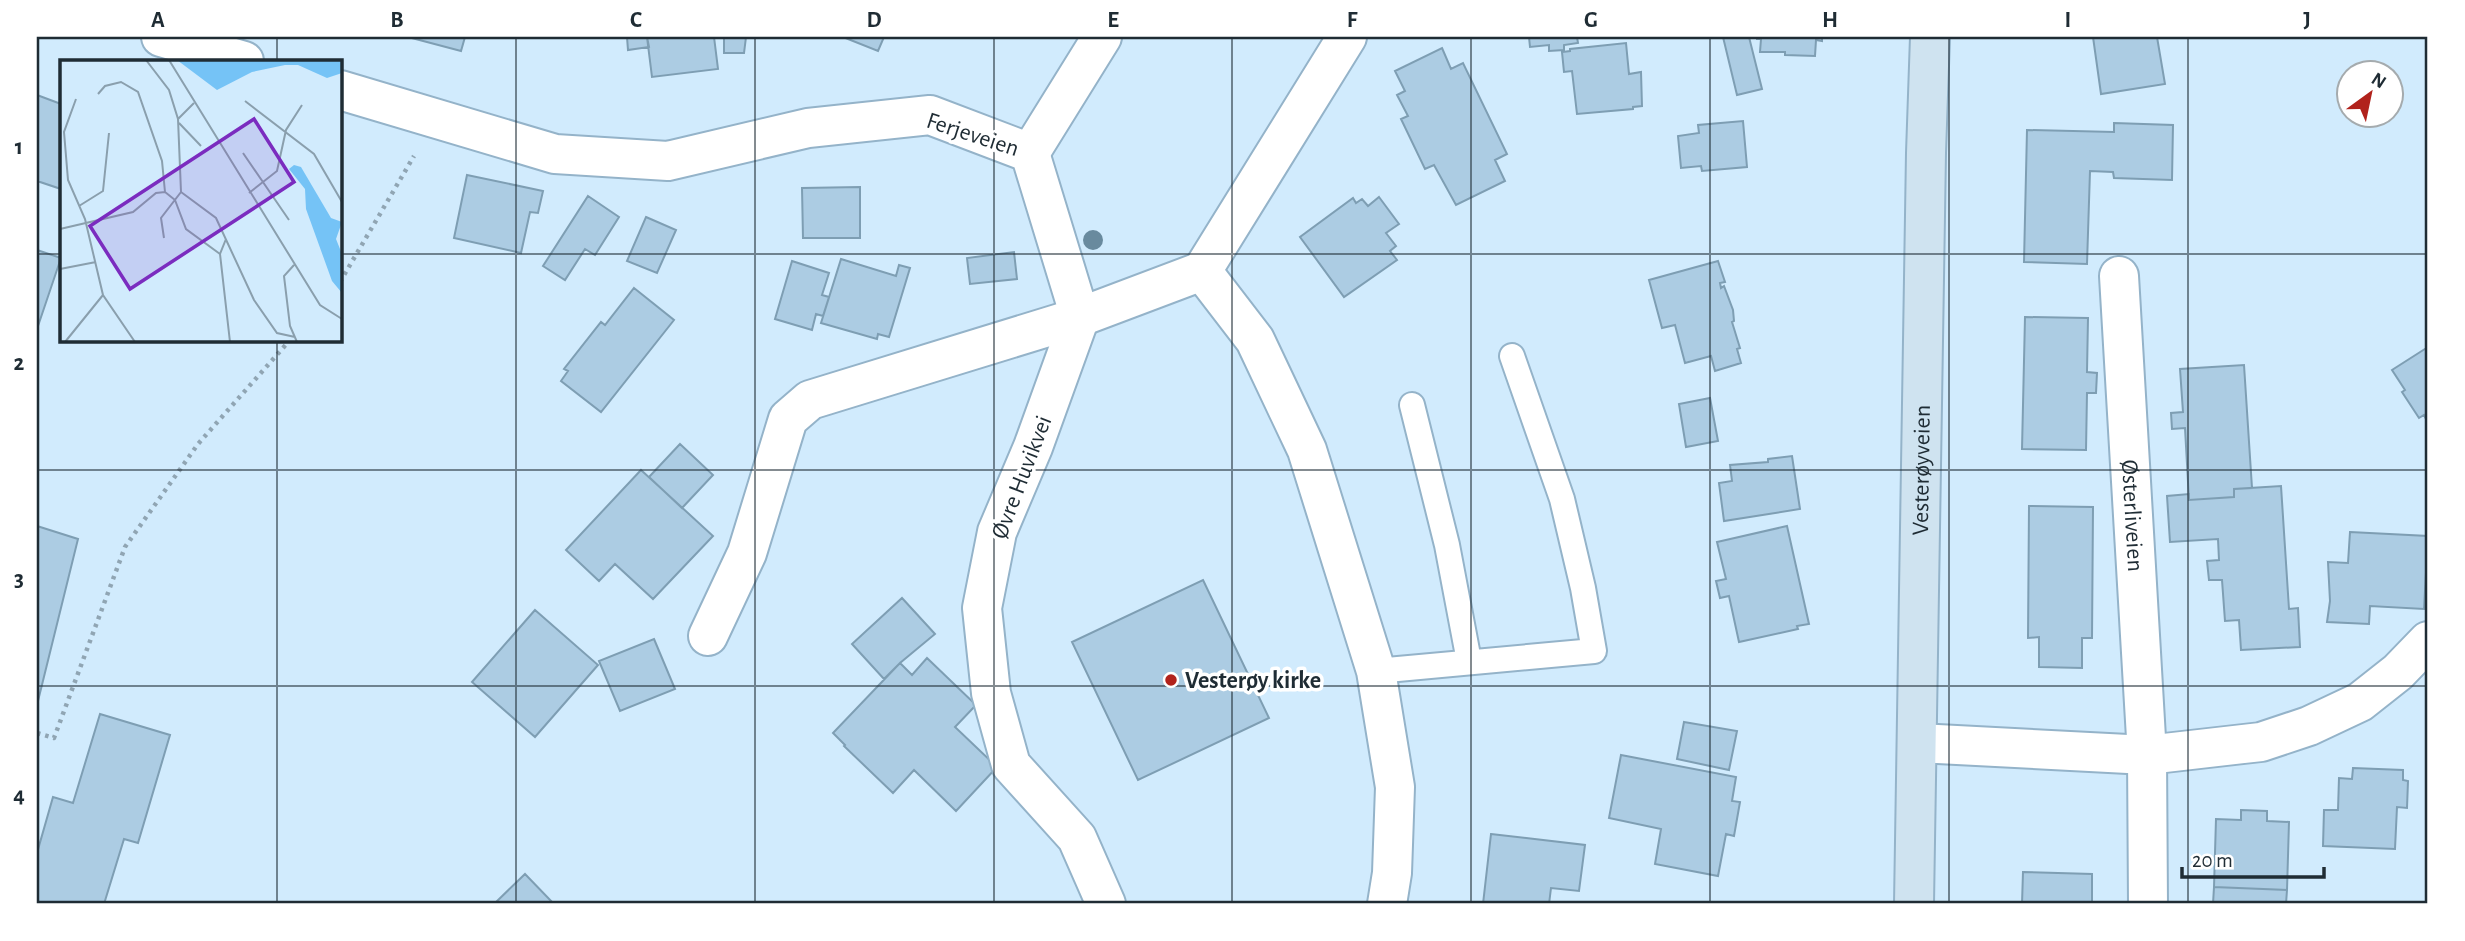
<svg xmlns="http://www.w3.org/2000/svg" width="2465" height="941" font-family="'Alegreya Sans',sans-serif">
<style>
.building{fill:#accce3;stroke:#7e9eb3;stroke-width:2}
.lines{fill:none;stroke-linecap:round;stroke-linejoin:round}
.service-casing{stroke:#94b3c9;stroke-width:28}
.minor-casing{stroke:#94b3c9;stroke-width:42}
.secondary-casing{stroke:#94b3c9;stroke-width:42}
.path{stroke:#90a5b3;stroke-width:4.5;stroke-dasharray:3.5 5;stroke-linecap:butt}
.service{stroke:#fff;stroke-width:24}
.minor{stroke:#fff;stroke-width:38}
.secondary{stroke:#cfe3f0;stroke-width:38}
.tree{fill:#698a9e}
.grid{fill:none;stroke:#1f2c34;stroke-width:2;stroke-opacity:0.55}
.poi-dot{fill:#b1221c;stroke:#fff;stroke-width:2.5}
.labels{text-anchor:middle;stroke-width:7;stroke-linejoin:round;paint-order:stroke}
.street-label{font-size:24px;fill:#1f2c34;stroke:#fff}
.poi-label{font-size:24px;font-weight:bold;fill:#1f2c34;stroke:#fff;text-anchor:start}
.inset-road{fill:none;stroke:#8a9fad;stroke-width:2}
.view{fill:#7b2cbf;fill-opacity:0.15;stroke:#7b2cbf;stroke-width:3.5}
.inset-edge{fill:none;stroke:#1f2c34;stroke-width:3.5}
.neatline{fill:none;stroke:#1f2c34;stroke-width:2.5}
.grid-label{font-size:23px;text-anchor:middle;font-weight:bold;fill:#1f2c34}
</style>
<rect width="100%" height="100%" fill="#d1ebfd"/>
<path class="building" d="M 408,37 L 465,37 L 461,51 Z
M 627,37 L 647,37 L 649,47 L 628,50 Z
M 647,37 L 714,37 L 718,69 L 652,77 Z
M 724,37 L 746,37 L 744,53 L 724,53 Z
M 843,37 L 884,37 L 878,51 Z
M 1529,37 L 1577,37 L 1578,43 L 1564,45 L 1564,50 L 1549,51 L 1549,45 L 1530,47 Z
M 1723,37 L 1749,37 L 1762,89 L 1737,95 Z
M 1757,37 L 1822,37 L 1822,41 L 1816,40 L 1815,56 L 1785,55 L 1785,52 L 1760,52 L 1761,39 L 1757,39 Z
M 2093,37 L 2157,37 L 2165,84 L 2101,94 Z
M 1626,43 L 1629,74 L 1641,72 L 1642,106 L 1633,107 L 1633,109 L 1577,114 L 1572,71 L 1564,72 L 1562,52 L 1570,51 L 1570,49 Z
M 1442,48 L 1451,69 L 1463,63 L 1507,154 L 1495,160 L 1505,181 L 1456,205 L 1434,165 L 1425,169 L 1401,119 L 1408,116 L 1397,95 L 1405,91 L 1395,71 Z
M 37,95 L 61,104 L 61,189 L 37,181 L 37,183 Z
M 1743,121 L 1747,167 L 1702,171 L 1701,166 L 1681,168 L 1678,136 L 1699,133 L 1698,125 Z
M 2114,123 L 2173,125 L 2172,180 L 2114,178 L 2113,172 L 2090,171 L 2087,264 L 2024,262 L 2027,130 L 2114,132 Z
M 467,175 L 543,191 L 538,213 L 530,212 L 521,253 L 454,238 Z
M 860,187 L 860,238 L 803,238 L 802,188 Z
M 588,196 L 619,217 L 595,255 L 585,249 L 565,280 L 543,266 Z
M 1379,197 L 1399,224 L 1386,233 L 1396,246 L 1390,251 L 1397,260 L 1344,297 L 1300,237 L 1353,198 L 1356,203 L 1362,199 L 1368,206 Z
M 646,217 L 676,230 L 657,273 L 627,261 Z
M 37,250 L 61,258 L 37,329 Z
M 1014,252 L 1017,279 L 970,284 L 967,258 Z
M 841,259 L 896,276 L 899,265 L 910,268 L 889,337 L 878,334 L 877,339 L 821,323 Z
M 792,261 L 829,273 L 822,295 L 829,297 L 823,316 L 816,314 L 812,330 L 775,319 Z
M 1718,261 L 1725,282 L 1720,283 L 1721,288 L 1724,286 L 1733,310 L 1734,321 L 1732,322 L 1740,348 L 1737,349 L 1741,363 L 1715,371 L 1711,356 L 1685,363 L 1675,325 L 1662,328 L 1649,280 Z
M 634,288 L 674,320 L 601,412 L 561,381 L 568,371 L 564,369 L 601,322 L 605,325 Z
M 2025,317 L 2088,318 L 2087,372 L 2097,373 L 2096,393 L 2087,393 L 2086,450 L 2022,449 Z
M 2428,347 L 2428,423 L 2424,415 L 2419,418 L 2402,392 L 2405,390 L 2392,370 Z
M 2244,365 L 2252,488 L 2234,489 L 2234,497 L 2189,500 L 2185,428 L 2172,429 L 2171,413 L 2183,412 L 2180,369 Z
M 1710,398 L 1718,441 L 1686,447 L 1679,404 Z
M 680,444 L 713,475 L 682,508 L 649,477 Z
M 1792,456 L 1800,509 L 1724,521 L 1719,483 L 1732,481 L 1730,465 L 1768,462 L 1768,459 Z
M 641,470 L 713,536 L 653,599 L 615,564 L 599,581 L 566,550 Z
M 2281,486 L 2289,609 L 2298,608 L 2300,647 L 2241,650 L 2239,620 L 2225,621 L 2222,580 L 2209,580 L 2207,561 L 2219,560 L 2218,539 L 2170,542 L 2167,496 L 2189,494 L 2189,500 L 2234,497 L 2234,489 Z
M 2029,506 L 2093,507 L 2092,638 L 2082,638 L 2082,668 L 2039,667 L 2039,637 L 2028,638 Z
M 37,526 L 78,539 L 37,705 Z
M 1787,526 L 1809,624 L 1797,626 L 1798,629 L 1739,642 L 1729,596 L 1720,598 L 1716,581 L 1726,579 L 1717,542 Z
M 2350,532 L 2428,536 L 2424,609 L 2370,606 L 2369,624 L 2327,622 L 2330,601 L 2328,562 L 2348,563 Z
M 1203,580 L 1269,718 L 1138,780 L 1072,642 Z
M 902,598 L 935,634 L 900,663 L 884,679 L 852,644 Z
M 535,610 L 598,665 L 535,737 L 472,682 Z
M 654,639 L 675,689 L 620,711 L 599,661 Z
M 927,658 L 976,705 L 955,727 L 997,767 L 956,811 L 914,770 L 893,793 L 844,746 L 845,745 L 833,733 L 900,663 L 912,675 Z
M 100,714 L 170,735 L 138,843 L 124,839 L 104,904 L 37,904 L 37,853 L 53,797 L 73,803 Z
M 1684,722 L 1737,731 L 1729,770 L 1677,759 Z
M 1621,755 L 1736,777 L 1732,801 L 1740,802 L 1734,836 L 1726,834 L 1718,876 L 1655,864 L 1661,829 L 1609,818 Z
M 2353,768 L 2403,770 L 2403,780 L 2408,781 L 2407,808 L 2397,807 L 2395,849 L 2323,846 L 2324,810 L 2338,810 L 2339,778 L 2352,779 Z
M 2241,810 L 2267,811 L 2267,821 L 2289,822 L 2287,890 L 2214,887 L 2216,819 L 2241,820 Z
M 1491,834 L 1585,845 L 1579,891 L 1551,888 L 1549,904 L 1483,904 Z
M 2023,872 L 2092,874 L 2092,904 L 2022,904 Z
M 525,874 L 554,904 L 494,904 Z
M 2214,887 L 2287,890 L 2286,904 L 2213,904 Z"/>
<g class="lines">
<g class="service-casing">
<path id="service" d="M 1412,405 L 1447,545 L 1469,661
M 1376,671 L 1594,651 L 1583,588 L 1562,499 L 1512,356"/>
</g>
<g class="minor-casing">
<g id="minor">
<path d="M 161,37 L 244,61"/>
<path d="M 340,90 L 555,154 L 668,161 L 808,128 L 930,115 L 1030,153 L 1080,317"/>
<path d="M 1030,153 L 1102,37"/>
<path d="M 1202,271 L 1255,340 L 1307,450 L 1376,671 L 1395,787 L 1392,873 L 1387,904"/>
<path id="s1" d="M 2119,276 L 2147,755 L 2148,904"/>
<path d="M 1080,317 L 1033,447 L 997,532 L 982,608 L 991,693 L 1011,765 L 1077,838 L 1106,904"/>
<path d="M 708,636 L 747,553 L 788,419 L 810,400 L 1080,317 L 1202,271 L 1347,37"/>
<path d="M 1918,743 L 2147,755 L 2261,742 L 2309,726 L 2360,702 L 2398,672 L 2428,641"/>
</g>
</g>
<g class="secondary-casing">
<g id="secondary">
<path id="s2" d="M 1914,904 L 1926,153 L 1930,37"/>
</g>
</g>
<path class="path" d="M 340,282 L 414,156
M 37,733 L 54,738 L 125,547 L 198,444 L 290,340"/>
<use href="#service" class="service"/>
<use href="#minor" class="minor"/>
<use href="#secondary" class="secondary"/>
</g>
<circle class="tree" cx="1093" cy="240" r="10"/>
<path class="grid" d="M 277,37 L 277,61M 516,37 L 516,904M 755,37 L 755,904M 994,37 L 994,904M 1232,37 L 1232,904M 1471,37 L 1471,904M 1710,37 L 1710,904M 1949,37 L 1949,904M 2188,37 L 2188,904M 37,254 L 61,254M 340,254 L 2428,254M 277,340 L 277,904M 37,470 L 2428,470M 37,686 L 2428,686"/>
<circle class="poi-dot" cx="1171" cy="680" r="7"/>
<g class="labels">
<g class="street-label">
<text transform="translate(973 134) rotate(18)" y="8">Ferjeveien</text>
<text dy="8" stroke="none"><textPath href="#s2" startOffset="434">Vesterøyveien</textPath></text>
<text transform="translate(1021 477) rotate(-69)" y="8">Øvre Huvikvei</text>
<text dy="8" stroke="none"><textPath href="#s1" startOffset="240">Østerliveien</textPath></text>
</g>
<g class="poi-label">
<text x="1185" y="688">Vesterøy kirke</text>
</g>
</g>
<g transform="translate(60 60)">
<rect width="282" height="282" fill="#d1ebfd"/>
<path d="M 117,0 L 282,0 L 282,13 L 267,18 L 238,5 L 225,5 L 192,12 L 157,30 ZM 234,105 L 241,107 L 271,158 L 282,162 L 276,179 L 282,194 L 282,233 L 272,221 L 246,149 L 245,129 L 229,109 Z" fill="#75c3f6"/>
<path class="inset-road" d="M 86,0 L 109,30 L 118,59 L 121,132 L 101,158 L 104,178M 109,0 L 260,245 L 282,259M 38,34 L 45,26 L 61,22 L 78,32 L 102,101 L 105,132M 16,39 L 4,72 L 8,120 L 25,159 L 43,235 L 75,282M 185,41 L 254,94 L 282,142M 118,59 L 134,43M 119,63 L 141,86M 183,93 L 229,160M 121,132 L 156,158 L 194,240 L 217,273 L 235,277M 189,133 L 217,111 L 226,70 L 242,45M 115,140 L 126,169 L 160,194M 19,146 L 43,131 L 49,73M 0,169 L 73,152 L 96,133 L 105,132 L 115,140M 166,179 L 160,194 L 170,282M 234,205 L 224,216 L 230,266 L 237,282M 0,209 L 36,202M 5,282 L 43,235"/>
<path class="view" d="M 194,59 L 234,122 L 70,229 L 30,166 Z"/>
<rect width="282" height="282" class="inset-edge"/>
</g>
<rect width="2465" height="941" fill="none" stroke="#ffffff" stroke-width="77"/>
<g transform="translate(2370 94) rotate(33)"><circle r="33" fill="#ffffff" stroke="#a5abae" stroke-width="2"/>
<path d="M0-5L12 26L0 18L-12 26Z" fill="#b1221c"/>
<text y="-10" font-size="19" font-weight="bold" text-anchor="middle" fill="#1f2c34">N</text>
</g>
<path d="M2182 867v10h142v-10" fill="none" stroke="#1f2c34" stroke-width="3.5"/>
<text x="2192" y="867" font-size="21" fill="#1f2c34" stroke="#ffffff" stroke-width="5" paint-order="stroke">20 m</text>
<rect x="38" y="38" width="2388" height="864" class="neatline"/>
<g class="grid-label">
<text x="158" y="27">A</text>
<text x="397" y="27">B</text>
<text x="636" y="27">C</text>
<text x="874" y="27">D</text>
<text x="1113" y="27">E</text>
<text x="1352" y="27">F</text>
<text x="1591" y="27">G</text>
<text x="1830" y="27">H</text>
<text x="2068" y="27">I</text>
<text x="2307" y="27">J</text>
<text x="19" y="154">1</text>
<text x="19" y="370">2</text>
<text x="19" y="586">3</text>
<text x="19" y="802">4</text>
</g>
</svg>
